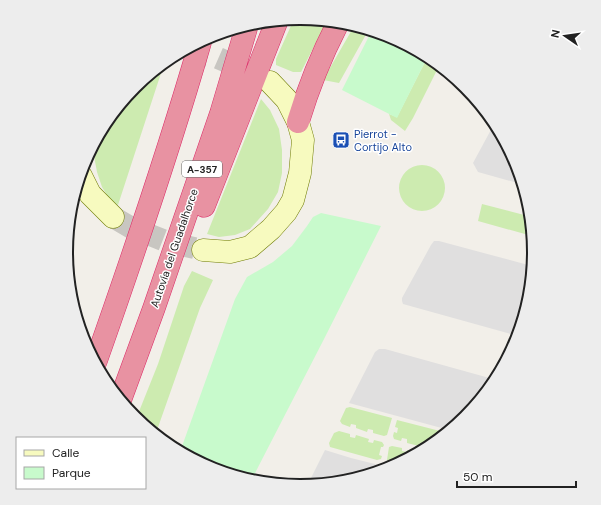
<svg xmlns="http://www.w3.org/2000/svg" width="601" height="505" font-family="'DM Sans',sans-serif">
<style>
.residential{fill:#e0dfdf}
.grass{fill:#cdebb0}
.park{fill:#c8facc}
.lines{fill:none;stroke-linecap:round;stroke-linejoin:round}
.secondary-tunnel{stroke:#c8c6c1;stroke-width:22;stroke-dasharray:22 11;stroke-linecap:butt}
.secondary-casing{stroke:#707d05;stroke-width:23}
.highway-casing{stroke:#dc2a67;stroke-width:23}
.secondary{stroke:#f7fabf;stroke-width:22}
.highway{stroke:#e892a2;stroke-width:22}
.labels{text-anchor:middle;stroke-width:3;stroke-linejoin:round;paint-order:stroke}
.shield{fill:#fff;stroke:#646464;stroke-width:1}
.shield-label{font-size:10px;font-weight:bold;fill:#222}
.transit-label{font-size:11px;fill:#164399;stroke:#fff;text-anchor:start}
.street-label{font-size:11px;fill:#222;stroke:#fff}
.rim{fill:none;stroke:#222;stroke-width:2}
</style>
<rect width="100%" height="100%" fill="#f2efe9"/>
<path class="residential" d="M 493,126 L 517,163 L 521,184 L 478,172 L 473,163 Z
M 434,241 L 439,241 L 532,266 L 518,336 L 403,304 L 402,301 L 402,298 L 431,245 Z
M 379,349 L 385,349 L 493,379 L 466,418 L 449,430 L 349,403 L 375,352 Z
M 325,450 L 351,458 L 391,468 L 307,486 Z"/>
<path class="grass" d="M 301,18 L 326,23 L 301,72 L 293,72 L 276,65 L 276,59 L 294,19 Z
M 353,28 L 368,31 L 339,83 L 323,80 Z
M 426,60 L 438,68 L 413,118 L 405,131 L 391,120 L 389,114 L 397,117 Z
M 163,67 L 118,205 L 110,200 L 102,187 L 97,172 L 94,156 L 95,146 L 135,87 Z
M 261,99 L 270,110 L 279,129 L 282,150 L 282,173 L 278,192 L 268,209 L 250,229 L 235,235 L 219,237 L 207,234 Z
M399 188a23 23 0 1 1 46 0a23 23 0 1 1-46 0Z
M 482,204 L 528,216 L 532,236 L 478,221 Z
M 192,271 L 213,280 L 200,308 L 156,433 L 136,419 L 158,364 L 184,286 Z
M 350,407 L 392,418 L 387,435 L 384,436 L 373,433 L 373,430 L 368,429 L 367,432 L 356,428 L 356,425 L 351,424 L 350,427 L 342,424 L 340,421 L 346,408 Z
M 397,420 L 440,431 L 438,437 L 425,446 L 426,444 L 420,443 L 419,446 L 407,443 L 407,439 L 402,438 L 401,441 L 394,439 L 393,436 L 394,432 L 397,433 L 398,428 L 395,427 Z
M 339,431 L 350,434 L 350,437 L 355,438 L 356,435 L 369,439 L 368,442 L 373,443 L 374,440 L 382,442 L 384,445 L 383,447 L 381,447 L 379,455 L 382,456 L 381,459 L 377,460 L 330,447 L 329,443 L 334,433 Z
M 392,446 L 402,448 L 402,451 L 407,452 L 407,450 L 416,452 L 396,465 L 389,463 L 387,460 L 389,447 Z"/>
<path class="park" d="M 371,32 L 390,36 L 426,60 L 397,118 L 342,90 Z
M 321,213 L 381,226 L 323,341 L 253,477 L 211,469 L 181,449 L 235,299 L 247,277 L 273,262 L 292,246 L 307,226 L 313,217 Z"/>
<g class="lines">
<path class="secondary-tunnel" d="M 186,52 L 218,58 L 252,73
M 113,217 L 130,227 L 168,242 L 203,250"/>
<g class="secondary-casing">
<path id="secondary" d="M 81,176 L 90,194 L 113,217
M 203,250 L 230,252 L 250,247 L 271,229 L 286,212 L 293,200 L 300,173 L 303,140 L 298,122 L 287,100 L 270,82"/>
</g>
<g class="highway-casing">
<path id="highway" d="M 298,122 C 308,89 321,56 337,25
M 204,206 L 276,23
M 96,361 C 133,256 169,150 200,43
M 121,398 L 154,308 L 221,113 L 246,29"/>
</g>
<use href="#secondary" class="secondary"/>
<use href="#highway" class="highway"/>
</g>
<defs>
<g id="bus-square" transform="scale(0.9)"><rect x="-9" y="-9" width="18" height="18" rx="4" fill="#1a4fb4" stroke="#fff"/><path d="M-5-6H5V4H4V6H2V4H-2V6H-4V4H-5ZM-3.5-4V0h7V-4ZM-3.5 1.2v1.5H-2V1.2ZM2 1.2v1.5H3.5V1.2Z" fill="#fff"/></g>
</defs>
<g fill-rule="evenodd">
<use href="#bus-square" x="341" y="140"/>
</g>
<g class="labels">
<rect class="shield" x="182" y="161" width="40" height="16" rx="3"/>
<g class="shield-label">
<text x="202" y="173">A-357</text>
</g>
<g class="transit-label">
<text x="354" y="138">Pierrot -<tspan x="354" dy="13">Cortijo Alto</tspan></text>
</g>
<g class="street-label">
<text transform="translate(174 248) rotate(-71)" y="4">Autovía del Guadalhorce</text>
</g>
</g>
<path d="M0 0H601V505H0ZM73 252a227 227 0 1 1 454 0a227 227 0 1 1-454 0Z" fill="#ededed" fill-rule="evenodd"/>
<path class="rim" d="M73 252a227 227 0 1 1 454 0a227 227 0 1 1-454 0Z"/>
<rect x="16" y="437" width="130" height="52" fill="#ffffff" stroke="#a7a7a7"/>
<rect x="24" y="450" width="20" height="6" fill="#f7fabf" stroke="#a7a7a7"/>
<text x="52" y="457" font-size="12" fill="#222222">Calle</text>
<rect x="24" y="467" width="20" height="12" fill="#c8facc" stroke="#a7a7a7"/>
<text x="52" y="477" font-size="12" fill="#222222">Parque</text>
<g transform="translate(565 36) rotate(283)" stroke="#ffffff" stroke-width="3" paint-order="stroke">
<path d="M0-3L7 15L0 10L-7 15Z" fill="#222222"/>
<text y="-6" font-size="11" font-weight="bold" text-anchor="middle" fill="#222222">N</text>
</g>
<path d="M457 481v6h119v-6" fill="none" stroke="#222222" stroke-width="2"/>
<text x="463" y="481" font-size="12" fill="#222222" stroke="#ffffff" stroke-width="3" paint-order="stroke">50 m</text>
</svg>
